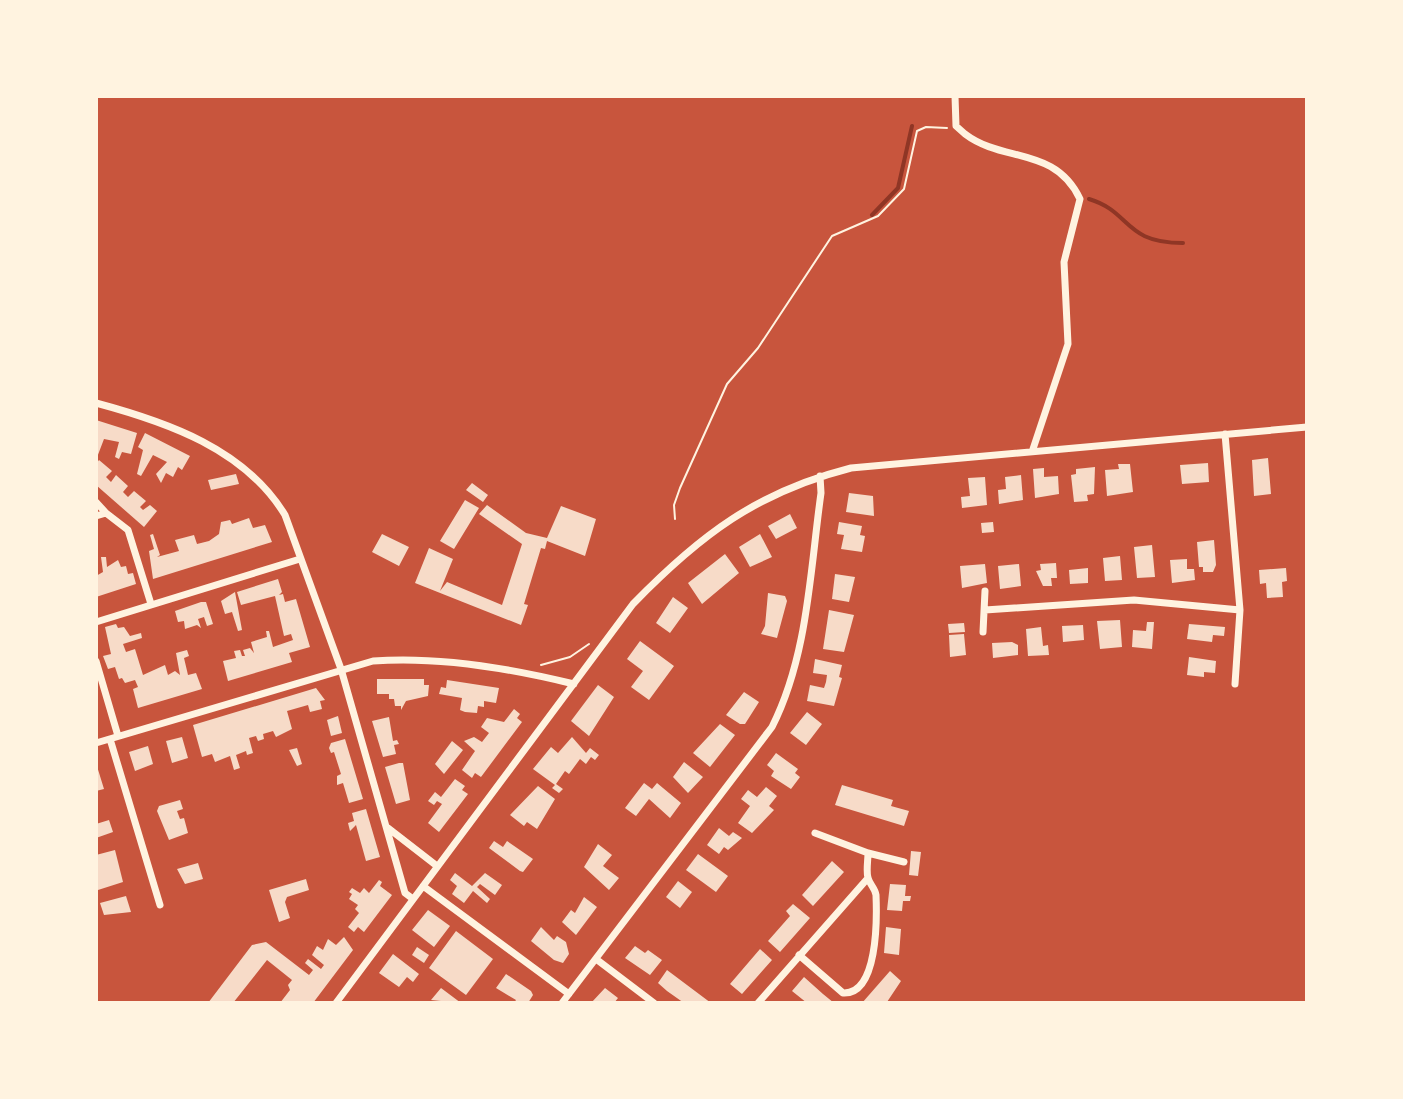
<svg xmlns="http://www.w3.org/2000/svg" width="1403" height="1099" font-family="'Space Grotesk',sans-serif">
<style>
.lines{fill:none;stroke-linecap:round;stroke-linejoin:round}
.stream{stroke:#8f3625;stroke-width:4}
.building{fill:#f7dbc8}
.path{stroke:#fff3e0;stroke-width:2}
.minor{stroke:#fff3e0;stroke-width:7}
</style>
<rect width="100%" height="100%" fill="#c8553d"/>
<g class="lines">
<path class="stream" d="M 1089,199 C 1132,212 1123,243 1183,243
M 872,215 L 898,188 L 912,126"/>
</g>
<path class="building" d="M 96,420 L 137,433 L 131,454 L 122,452 L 119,459 L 115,457 L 119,442 L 104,439 L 96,460 Z
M 145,433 L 190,456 L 182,470 L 178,467 L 173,477 L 166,473 L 161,483 L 156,474 L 167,462 L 153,455 L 141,476 L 137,474 L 143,450 L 138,447 Z
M 1268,458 L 1271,494 L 1254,496 L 1252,460 Z
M 99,460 L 112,471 L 106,477 L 111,482 L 116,475 L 128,486 L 123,492 L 128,497 L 134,491 L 146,501 L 140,507 L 143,510 L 150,505 L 157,511 L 144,527 L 96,485 L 96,464 Z
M 1208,463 L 1209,482 L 1182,484 L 1180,465 Z
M 1118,464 L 1130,464 L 1133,492 L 1107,496 L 1105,470 L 1119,469 Z
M 1095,467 L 1094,494 L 1087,495 L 1088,501 L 1074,502 L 1071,475 L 1076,474 L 1076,469 Z
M 1044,468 L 1044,477 L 1058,476 L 1059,494 L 1035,498 L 1033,469 Z
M 236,474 L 239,484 L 211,490 L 208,480 Z
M 1021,475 L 1023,500 L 999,504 L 998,490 L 1006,489 L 1005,477 Z
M 985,477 L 987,505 L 962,508 L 961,497 L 970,496 L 968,478 Z
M 472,483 L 488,495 L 483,502 L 466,490 Z
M 849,493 L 873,496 L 874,516 L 846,512 Z
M 465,500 L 479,508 L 454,549 L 440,541 Z
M 487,505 L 526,533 L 547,538 L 561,506 L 596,519 L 585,556 L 547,541 L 545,549 L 541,548 L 524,604 L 528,605 L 521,625 L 415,583 L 429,548 L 453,559 L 440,591 L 447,582 L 502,605 L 522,544 L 479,514 Z
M 790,514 L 797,528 L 776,539 L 768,526 Z
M 249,518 L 253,528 L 265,525 L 272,542 L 153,579 L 149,551 L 154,549 L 150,535 L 153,534 L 160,555 L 157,557 L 179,551 L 175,540 L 194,535 L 197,544 L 209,541 L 219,534 L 221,522 L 230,520 L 232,524 Z
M 839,522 L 862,526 L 860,535 L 865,536 L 862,552 L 841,549 L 844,535 L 837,534 Z
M 993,522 L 994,532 L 982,533 L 981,523 Z
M 382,534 L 409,547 L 399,566 L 372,552 Z
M 760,534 L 772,557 L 750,567 L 739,547 Z
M 1214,540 L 1216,565 L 1213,572 L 1203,572 L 1203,567 L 1199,567 L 1197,542 Z
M 1152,545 L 1155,577 L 1137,578 L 1134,547 Z
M 725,554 L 739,573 L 702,604 L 688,583 Z
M 1120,556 L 1122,580 L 1105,581 L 1103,558 Z
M 101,557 L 106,557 L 107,567 L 118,560 L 121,567 L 126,566 L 128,574 L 133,573 L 136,584 L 96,597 L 96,576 L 103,572 Z
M 1187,559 L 1187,569 L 1194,569 L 1195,580 L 1172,583 L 1170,560 Z
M 1056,563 L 1057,578 L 1051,578 L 1052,586 L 1043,586 L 1036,571 L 1041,570 L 1040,564 Z
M 985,564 L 987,583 L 962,588 L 960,566 Z
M 1019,564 L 1021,586 L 1000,589 L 998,566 Z
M 1088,568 L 1088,583 L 1070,584 L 1069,570 Z
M 1286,568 L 1287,581 L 1282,582 L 1283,597 L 1267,598 L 1266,583 L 1260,584 L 1259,570 Z
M 835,574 L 855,577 L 849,602 L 832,599 Z
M 278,579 L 282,592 L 279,595 L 283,594 L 285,602 L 296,599 L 310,647 L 289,653 L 292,662 L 228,681 L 223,661 L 236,658 L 234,651 L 240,650 L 242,656 L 245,656 L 243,650 L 250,648 L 254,653 L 251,642 L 267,637 L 266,631 L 269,631 L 273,647 L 293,640 L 291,634 L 284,636 L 275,596 L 241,605 L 237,592 Z
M 235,592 L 242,630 L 238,631 L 232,612 L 225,614 L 221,601 Z
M 768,593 L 785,596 L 787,601 L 777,638 L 761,634 L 765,626 Z
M 673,597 L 688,608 L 670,633 L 656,623 Z
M 201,602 L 206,602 L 213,624 L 207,626 L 204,617 L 198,619 L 201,628 L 197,625 L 185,629 L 184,621 L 178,622 L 175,611 Z
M 829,610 L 854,615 L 844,652 L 823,649 Z
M 1120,620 L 1122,647 L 1100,649 L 1097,621 Z
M 1147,622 L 1154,622 L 1152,649 L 1132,647 L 1133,630 L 1146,631 Z
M 964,623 L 965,632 L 949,633 L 948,624 Z
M 116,624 L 118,628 L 124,627 L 130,636 L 141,633 L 142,638 L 123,644 L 126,652 L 135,649 L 143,675 L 165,665 L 168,675 L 175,671 L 180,675 L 176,653 L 187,650 L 189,656 L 184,658 L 188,675 L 196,673 L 202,689 L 138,708 L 133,689 L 138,687 L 135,680 L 125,683 L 122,678 L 119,679 L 115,667 L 108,669 L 103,656 L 111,654 L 105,627 Z
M 1189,624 L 1225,627 L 1224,636 L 1213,635 L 1212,642 L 1187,639 Z
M 1083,625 L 1084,640 L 1063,642 L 1062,626 Z
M 1041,627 L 1043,646 L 1048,645 L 1049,655 L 1028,656 L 1026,629 Z
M 964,634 L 966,655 L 950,657 L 949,635 Z
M 640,641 L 674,666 L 649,700 L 631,687 L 643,671 L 627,659 Z
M 1012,642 L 1018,645 L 1018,655 L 993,658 L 992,643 Z
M 1189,657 L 1216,661 L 1215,673 L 1204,672 L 1204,677 L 1187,675 Z
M 815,659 L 842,665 L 839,677 L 842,678 L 834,706 L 807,701 L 810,685 L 824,688 L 826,682 L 827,675 L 813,673 Z
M 377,679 L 424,679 L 424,685 L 429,685 L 428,696 L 406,701 L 401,710 L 401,706 L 395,706 L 394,699 L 389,699 L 389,694 L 377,694 Z
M 447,680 L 499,688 L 496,703 L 484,701 L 484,707 L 478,706 L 477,713 L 465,712 L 460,710 L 462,698 L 439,694 L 441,687 L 446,688 Z
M 598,685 L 614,697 L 589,736 L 571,721 Z
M 316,688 L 325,700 L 320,701 L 322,709 L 310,712 L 308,705 L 287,711 L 292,729 L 276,737 L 273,731 L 263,734 L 264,739 L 258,741 L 256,736 L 249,738 L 253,753 L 247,755 L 246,751 L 236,755 L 240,768 L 234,770 L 230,756 L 215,762 L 212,754 L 202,757 L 193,725 Z
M 744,692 L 759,702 L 745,724 L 740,724 L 726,715 Z
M 514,709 L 520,714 L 517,718 L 522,722 L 481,777 L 475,773 L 472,778 L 462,770 L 475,751 L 464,741 L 474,737 L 482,742 L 489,733 L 481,727 L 487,718 L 504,722 Z
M 807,712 L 822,724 L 806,745 L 790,733 Z
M 338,716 L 342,733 L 331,736 L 327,720 Z
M 389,717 L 393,741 L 397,740 L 399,744 L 394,745 L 396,754 L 383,757 L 372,721 Z
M 720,724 L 735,735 L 710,767 L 693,753 Z
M 182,737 L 188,758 L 172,763 L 166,741 Z
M 572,737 L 586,753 L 590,748 L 599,755 L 595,760 L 591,757 L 586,764 L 580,759 L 569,774 L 565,771 L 556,784 L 563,789 L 559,793 L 552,788 L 555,785 L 533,769 L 551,747 L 558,753 Z
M 345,739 L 363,799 L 349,803 L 343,783 L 337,785 L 337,776 L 341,774 L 334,752 L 331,753 L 329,748 L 331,743 Z
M 452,741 L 463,750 L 444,774 L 435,764 Z
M 148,746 L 153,764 L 135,771 L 129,752 Z
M 297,748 L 302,764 L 297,766 L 289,750 Z
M 776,753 L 798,769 L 795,773 L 800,777 L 791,789 L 771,776 L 774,771 L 767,765 Z
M 684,762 L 703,777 L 688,793 L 673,777 Z
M 96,763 L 104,789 L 96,791 Z
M 399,763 L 403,763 L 410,800 L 396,804 L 385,767 Z
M 455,779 L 465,786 L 462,790 L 468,794 L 439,832 L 428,823 L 442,804 L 437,801 L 434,805 L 428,801 L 435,792 L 441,797 Z
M 644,783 L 652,789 L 657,783 L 681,803 L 670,818 L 649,799 L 636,816 L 625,808 Z
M 842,785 L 893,800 L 891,806 L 909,811 L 904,826 L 835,805 Z
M 538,786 L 555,799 L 537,829 L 527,822 L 524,826 L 510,815 Z
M 766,787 L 777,796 L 769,806 L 774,810 L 752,833 L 738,823 L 750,806 L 741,799 L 748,790 L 757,797 Z
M 180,800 L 183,809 L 177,811 L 180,819 L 184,818 L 188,833 L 169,840 L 157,811 L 159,806 Z
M 366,809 L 380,857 L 366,861 L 356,825 L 350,831 L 348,823 L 354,821 L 352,813 Z
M 109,820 L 113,832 L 96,838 L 96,824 Z
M 719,828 L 729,836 L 733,832 L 742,838 L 728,850 L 724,847 L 719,854 L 707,845 Z
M 494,841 L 503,847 L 507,841 L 533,859 L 523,872 L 520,871 L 489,848 Z
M 598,844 L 612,855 L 603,866 L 619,878 L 609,890 L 584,867 Z
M 115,850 L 123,882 L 98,890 L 96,855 Z
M 911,851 L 921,852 L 918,876 L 909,875 Z
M 698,854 L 728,876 L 716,892 L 686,870 Z
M 832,861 L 844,872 L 813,906 L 802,895 Z
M 198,863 L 203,879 L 185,884 L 177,869 Z
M 455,873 L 472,886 L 485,873 L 502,885 L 495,895 L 480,884 L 477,887 L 490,899 L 487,903 L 473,891 L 464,903 L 452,894 L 457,886 L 450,880 Z
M 306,879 L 309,890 L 287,897 L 285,902 L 290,918 L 279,922 L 269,890 Z
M 379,880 L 382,882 L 380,886 L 392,895 L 364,932 L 358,927 L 354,932 L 348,927 L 359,913 L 355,909 L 358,905 L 349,899 L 352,894 L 349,892 L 352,888 L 360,893 L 364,888 L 369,893 Z
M 678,881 L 692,892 L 680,908 L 666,897 Z
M 890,884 L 906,885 L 905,896 L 911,896 L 910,901 L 903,901 L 902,911 L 887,910 Z
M 126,896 L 131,912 L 104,915 L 100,903 Z
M 584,897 L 597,907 L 576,935 L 562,922 L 571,910 L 575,913 Z
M 793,904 L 810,918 L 780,952 L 768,941 L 790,916 L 786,911 Z
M 428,910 L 450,926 L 434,947 L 412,930 Z
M 541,927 L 554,940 L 557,936 L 566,942 L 569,954 L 563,963 L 554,960 L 531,941 Z
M 886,927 L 901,929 L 899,955 L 884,953 Z
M 456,931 L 493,959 L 466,995 L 429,968 Z
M 344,937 L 353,950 L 313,1003 L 280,1003 L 290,990 L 288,985 L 292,980 L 267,960 L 233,1003 L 208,1003 L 252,945 L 266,942 L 309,975 L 313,970 L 305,963 L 308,959 L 321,969 L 324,965 L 312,955 L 317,946 L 323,950 L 328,939 L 336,945 Z
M 635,946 L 645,953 L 648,950 L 662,960 L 650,975 L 625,958 Z
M 417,947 L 429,955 L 424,963 L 412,955 Z
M 760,949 L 772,960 L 742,994 L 730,984 Z
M 393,954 L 419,974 L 413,982 L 407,977 L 399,987 L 379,973 Z
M 667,970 L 711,1003 L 684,1003 L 667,991 L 658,983 Z
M 890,971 L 901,981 L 887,1002 L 862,1003 Z
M 506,974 L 531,991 L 533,995 L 528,1003 L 514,1003 L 516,1000 L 496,988 Z
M 804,977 L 823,994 L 834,1003 L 807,1003 L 792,991 Z
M 441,988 L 461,1003 L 431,1000 Z
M 605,988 L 618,998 L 614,1003 L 591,1003 Z"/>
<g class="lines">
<path class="path" d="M 675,519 L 674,505 L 680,488 L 727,384 L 758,348 L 832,236 L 878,216 L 904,189 L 917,131 L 926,127 L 947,128
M 541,665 L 570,657 L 589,644"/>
<path class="minor" d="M 955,96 L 956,126 L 965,134 C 1003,163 1055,146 1080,199 L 1064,262 L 1068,344 L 1033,449
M 96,403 C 167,422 245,449 285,515 L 341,669 L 405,893 L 413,899
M 1225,434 L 1240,610 L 1235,684
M 96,502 L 106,513
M 96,516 L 106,513 L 128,530 L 151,604
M 985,610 L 1134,600 L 1240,610
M 96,622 L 300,559
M 983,632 L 985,591
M 96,661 L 118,736
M 110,739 L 160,905
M 96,743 L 373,661 C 439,656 509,668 574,684
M 388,828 L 437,866
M 815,833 L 868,853 L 904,862
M 423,886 L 569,994
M 799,955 L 843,993 C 878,995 877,919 876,895 C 875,888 870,885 868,878 C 866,871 868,861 868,853
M 596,959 L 654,1003
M 336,1003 L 633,604 C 700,535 757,492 851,468 L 1307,427
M 562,1003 L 772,727 C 808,656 810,571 821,493 L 820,476
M 758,1003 L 868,878"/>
</g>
<rect width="1403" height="1099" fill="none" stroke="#fff3e0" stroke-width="196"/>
</svg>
